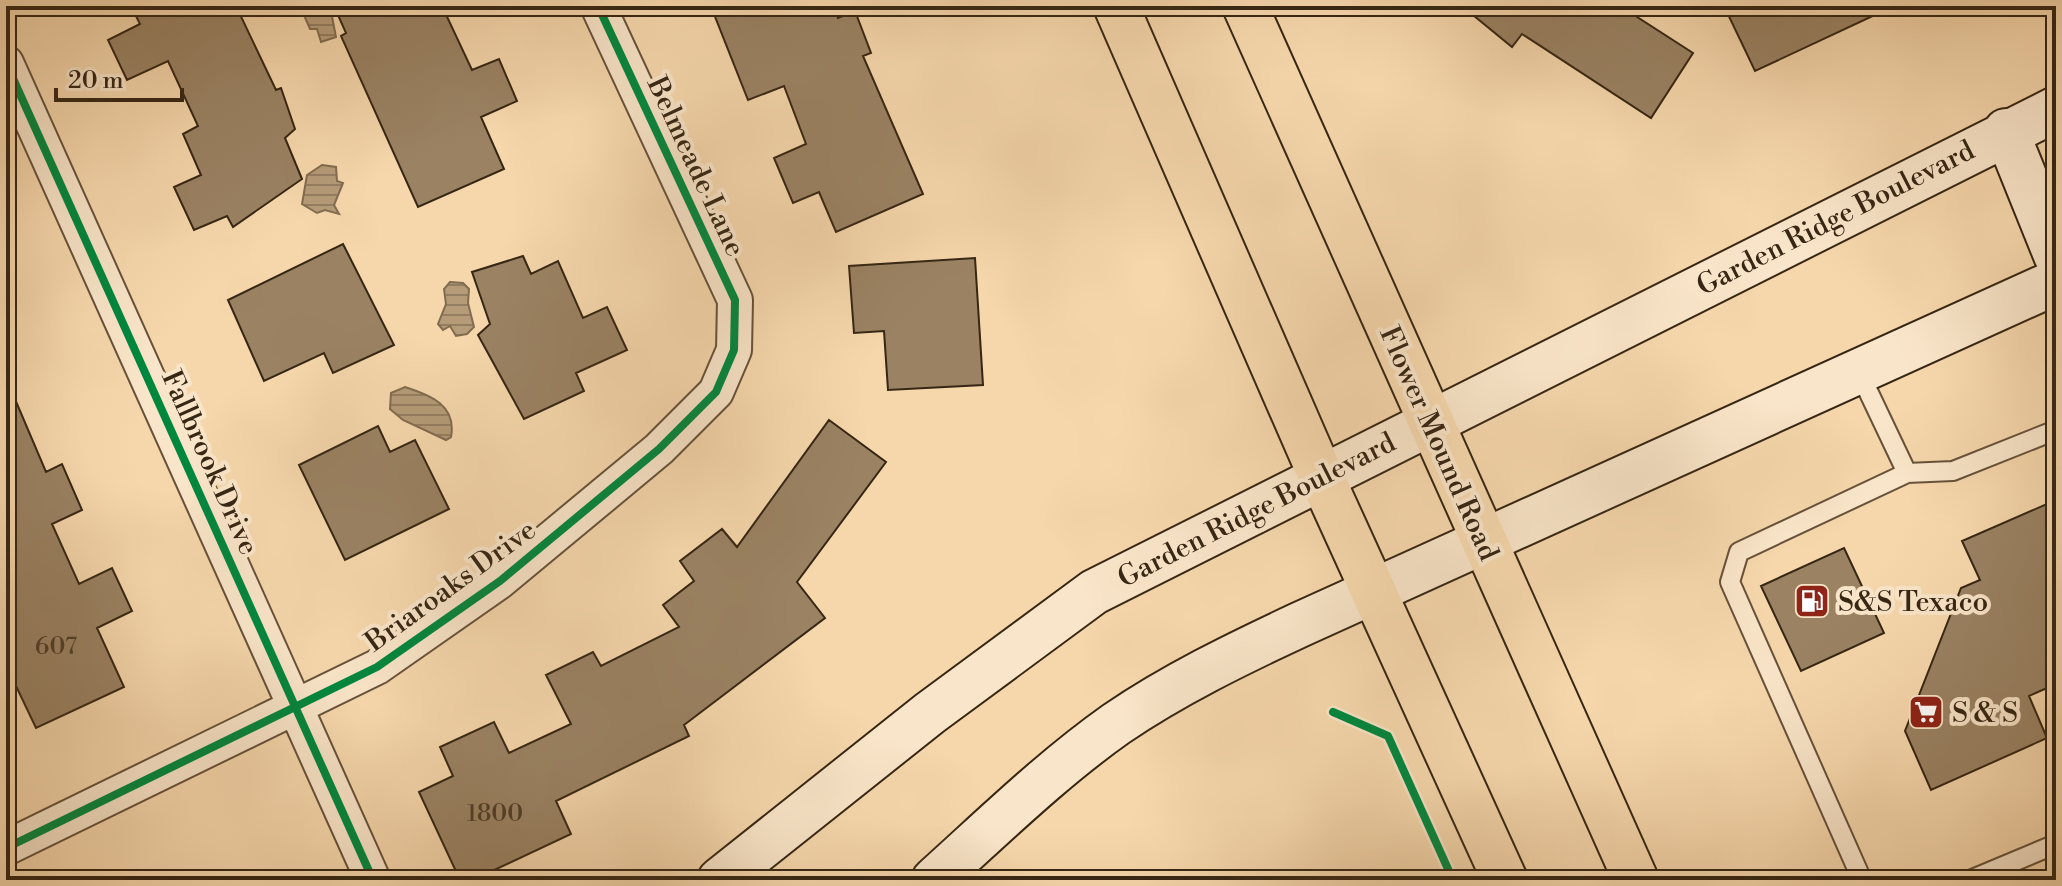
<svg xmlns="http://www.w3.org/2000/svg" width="2062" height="886" font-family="'Libre Bodoni',serif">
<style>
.water{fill:url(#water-rules);stroke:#826c50;stroke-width:2}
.building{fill:#9a8263;stroke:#362614;stroke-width:2}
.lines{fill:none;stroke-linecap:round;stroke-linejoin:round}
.service-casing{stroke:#66523a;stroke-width:22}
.minor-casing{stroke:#66523a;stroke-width:38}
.secondary-casing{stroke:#362614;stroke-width:48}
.primary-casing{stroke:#362614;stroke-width:48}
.service{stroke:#f9e5c9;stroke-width:18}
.minor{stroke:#f9e5c9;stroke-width:34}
.secondary{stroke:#f9e5c9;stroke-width:44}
.primary{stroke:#f6d7ac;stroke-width:44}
.cycleway-casing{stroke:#f9e5c9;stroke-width:13}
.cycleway{stroke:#00873e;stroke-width:8}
.labels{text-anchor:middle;stroke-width:8;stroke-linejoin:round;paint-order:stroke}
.number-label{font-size:24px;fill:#4f3d28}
.street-label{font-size:28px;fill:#362614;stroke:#f9e5c9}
.poi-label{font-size:28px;fill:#362614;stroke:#f9e5c9;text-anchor:start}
</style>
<defs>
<pattern id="water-rules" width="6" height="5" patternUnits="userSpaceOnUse" patternTransform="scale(2)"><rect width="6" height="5" fill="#b59b78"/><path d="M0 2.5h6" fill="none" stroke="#947e61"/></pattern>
</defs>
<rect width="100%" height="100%" fill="#f6d7ac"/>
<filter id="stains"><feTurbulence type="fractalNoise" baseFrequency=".0025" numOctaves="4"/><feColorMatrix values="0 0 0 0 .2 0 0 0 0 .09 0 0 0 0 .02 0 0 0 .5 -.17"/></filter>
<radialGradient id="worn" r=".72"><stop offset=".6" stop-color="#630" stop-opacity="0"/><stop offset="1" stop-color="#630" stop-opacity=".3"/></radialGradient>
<path class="water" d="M 300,6 L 330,6 L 336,37 L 321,42 L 317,29 L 310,29 Z
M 322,165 L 336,167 L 337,181 L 343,183 L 334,205 L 339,214 L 325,210 L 317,213 L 302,204 L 307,175 Z
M 450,282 L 463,283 L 469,289 L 468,303 L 474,327 L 467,334 L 456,336 L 450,326 L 443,330 L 438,324 L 446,304 L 444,289 Z
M 405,387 C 430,395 457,405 451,437 L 446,440 L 403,420 L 390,409 L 391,393 Z"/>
<path class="building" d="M 131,6 L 236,6 L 276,90 L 281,88 L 295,129 L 285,138 L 302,179 L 233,227 L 227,216 L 194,230 L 174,187 L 201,175 L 183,134 L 198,126 L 168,61 L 127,80 L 108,40 L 140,24 Z
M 334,6 L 442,6 L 472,70 L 499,59 L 517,101 L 481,117 L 504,169 L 418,207 L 341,36 L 346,33 Z
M 735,6 L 834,6 L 838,18 L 855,11 L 871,53 L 863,56 L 923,194 L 836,232 L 819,192 L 793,203 L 774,158 L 806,144 L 784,86 L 748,100 L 714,14 Z
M 1462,6 L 1620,6 L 1693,53 L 1651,118 L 1522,34 L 1512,47 Z
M 1724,6 L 1894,6 L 1755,71 Z
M 343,244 L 394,345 L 333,373 L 324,353 L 264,381 L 228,300 Z
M 523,256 L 531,274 L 558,261 L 583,318 L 607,307 L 627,350 L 576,373 L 584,391 L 524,419 L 478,335 L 490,324 L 472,272 Z
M 975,258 L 983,385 L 888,390 L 884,331 L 854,333 L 849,266 Z
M 6,378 L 46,472 L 62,464 L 82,510 L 52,524 L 79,584 L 112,568 L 132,611 L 97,628 L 124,687 L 36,728 L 6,665 Z
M 829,420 L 886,462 L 797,582 L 825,618 L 684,725 L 689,736 L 556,801 L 571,834 L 473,880 L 460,880 L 419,792 L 453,776 L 440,747 L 494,722 L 509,753 L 571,724 L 546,675 L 593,652 L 601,666 L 679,627 L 663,605 L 694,581 L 680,561 L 722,529 L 737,547 Z
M 378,426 L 390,452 L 415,440 L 449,509 L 345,560 L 299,465 Z
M 2056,500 L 2056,684 L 2029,696 L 2047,738 L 1931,790 L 1905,731 L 1961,588 L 1980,580 L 1962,541 Z
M 1844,548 L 1884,633 L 1801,671 L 1761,586 Z"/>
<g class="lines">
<g class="service-casing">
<path id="service" d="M 1859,372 L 1907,473 L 1739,552 L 1730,582 L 1862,880
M 1907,473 L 1953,471 L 2056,430
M 1970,880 L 2056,844"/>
</g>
<g class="minor-casing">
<path id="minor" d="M 6,63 L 373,880
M 6,848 L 377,667 L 500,581 L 659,449 L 716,392 L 734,350 L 735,300 L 598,6"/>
</g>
<g class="secondary-casing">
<path id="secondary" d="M 2006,131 L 2056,255
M 720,880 L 930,713 L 1094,592 L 2056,109
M 934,880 C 993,827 1051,770 1116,724 C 1173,685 1237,654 1299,625 L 2056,282"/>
</g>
<g class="primary-casing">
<path id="primary" d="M 1116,6 L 1321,476 L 1505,880
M 1245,6 L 1636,880"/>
</g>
<use href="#service" class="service"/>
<use href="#minor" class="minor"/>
<use href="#secondary" class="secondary"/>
<use href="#primary" class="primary"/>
<g class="cycleway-casing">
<path id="cycleway" d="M 6,63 L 373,880
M 1333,712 L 1388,736 L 1453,880
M 6,848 L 377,667 L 500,581 L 659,449 L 716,392 L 734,350 L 735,300 L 598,6"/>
</g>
<use href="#cycleway" class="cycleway"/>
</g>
<defs>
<g id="fuel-square" transform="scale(1.8)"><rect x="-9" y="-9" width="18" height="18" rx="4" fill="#8f2418" stroke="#f9e5c9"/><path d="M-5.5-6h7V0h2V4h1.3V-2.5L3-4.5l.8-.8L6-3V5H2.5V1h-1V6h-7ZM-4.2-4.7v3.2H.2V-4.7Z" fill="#fff"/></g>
<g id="supermarket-square" transform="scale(1.8)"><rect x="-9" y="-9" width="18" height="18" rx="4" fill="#8f2418" stroke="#f9e5c9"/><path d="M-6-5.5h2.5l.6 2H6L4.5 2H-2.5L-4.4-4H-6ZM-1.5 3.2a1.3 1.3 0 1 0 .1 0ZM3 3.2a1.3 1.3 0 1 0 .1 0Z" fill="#fff"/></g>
</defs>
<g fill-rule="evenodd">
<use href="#fuel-square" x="1812" y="601"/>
<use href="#supermarket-square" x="1926" y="712"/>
</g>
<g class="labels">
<g class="number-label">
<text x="56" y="654">607</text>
<text x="495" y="821">1800</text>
</g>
<g class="street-label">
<text transform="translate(697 166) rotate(65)" y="10">Belmeade Lane</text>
<text transform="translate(1835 217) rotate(-27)" y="10">Garden Ridge Boulevard</text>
<text transform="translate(1440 443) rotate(66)" y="10">Flower Mound Road</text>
<text transform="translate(211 462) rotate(66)" y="10">Fallbrook Drive</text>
<text transform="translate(1256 509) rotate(-27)" y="10">Garden Ridge Boulevard</text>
<text transform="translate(450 585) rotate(-36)" y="10">Briaroaks Drive</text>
</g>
<g class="poi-label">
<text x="1838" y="611">S&amp;S Texaco</text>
<text x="1952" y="722">S &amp; S</text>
</g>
</g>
<rect width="2062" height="886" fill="none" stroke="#f6d7ac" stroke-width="32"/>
<rect x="8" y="8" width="2046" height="870" fill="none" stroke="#362614" stroke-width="4"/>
<rect x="16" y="16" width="2030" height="854" fill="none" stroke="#362614" stroke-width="2"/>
<path d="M56 88v12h126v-12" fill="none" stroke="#362614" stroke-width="4"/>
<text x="68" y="88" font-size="24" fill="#362614" stroke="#f9e5c9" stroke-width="6" paint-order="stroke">20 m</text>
<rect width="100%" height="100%" filter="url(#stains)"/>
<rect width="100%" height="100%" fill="url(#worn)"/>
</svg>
